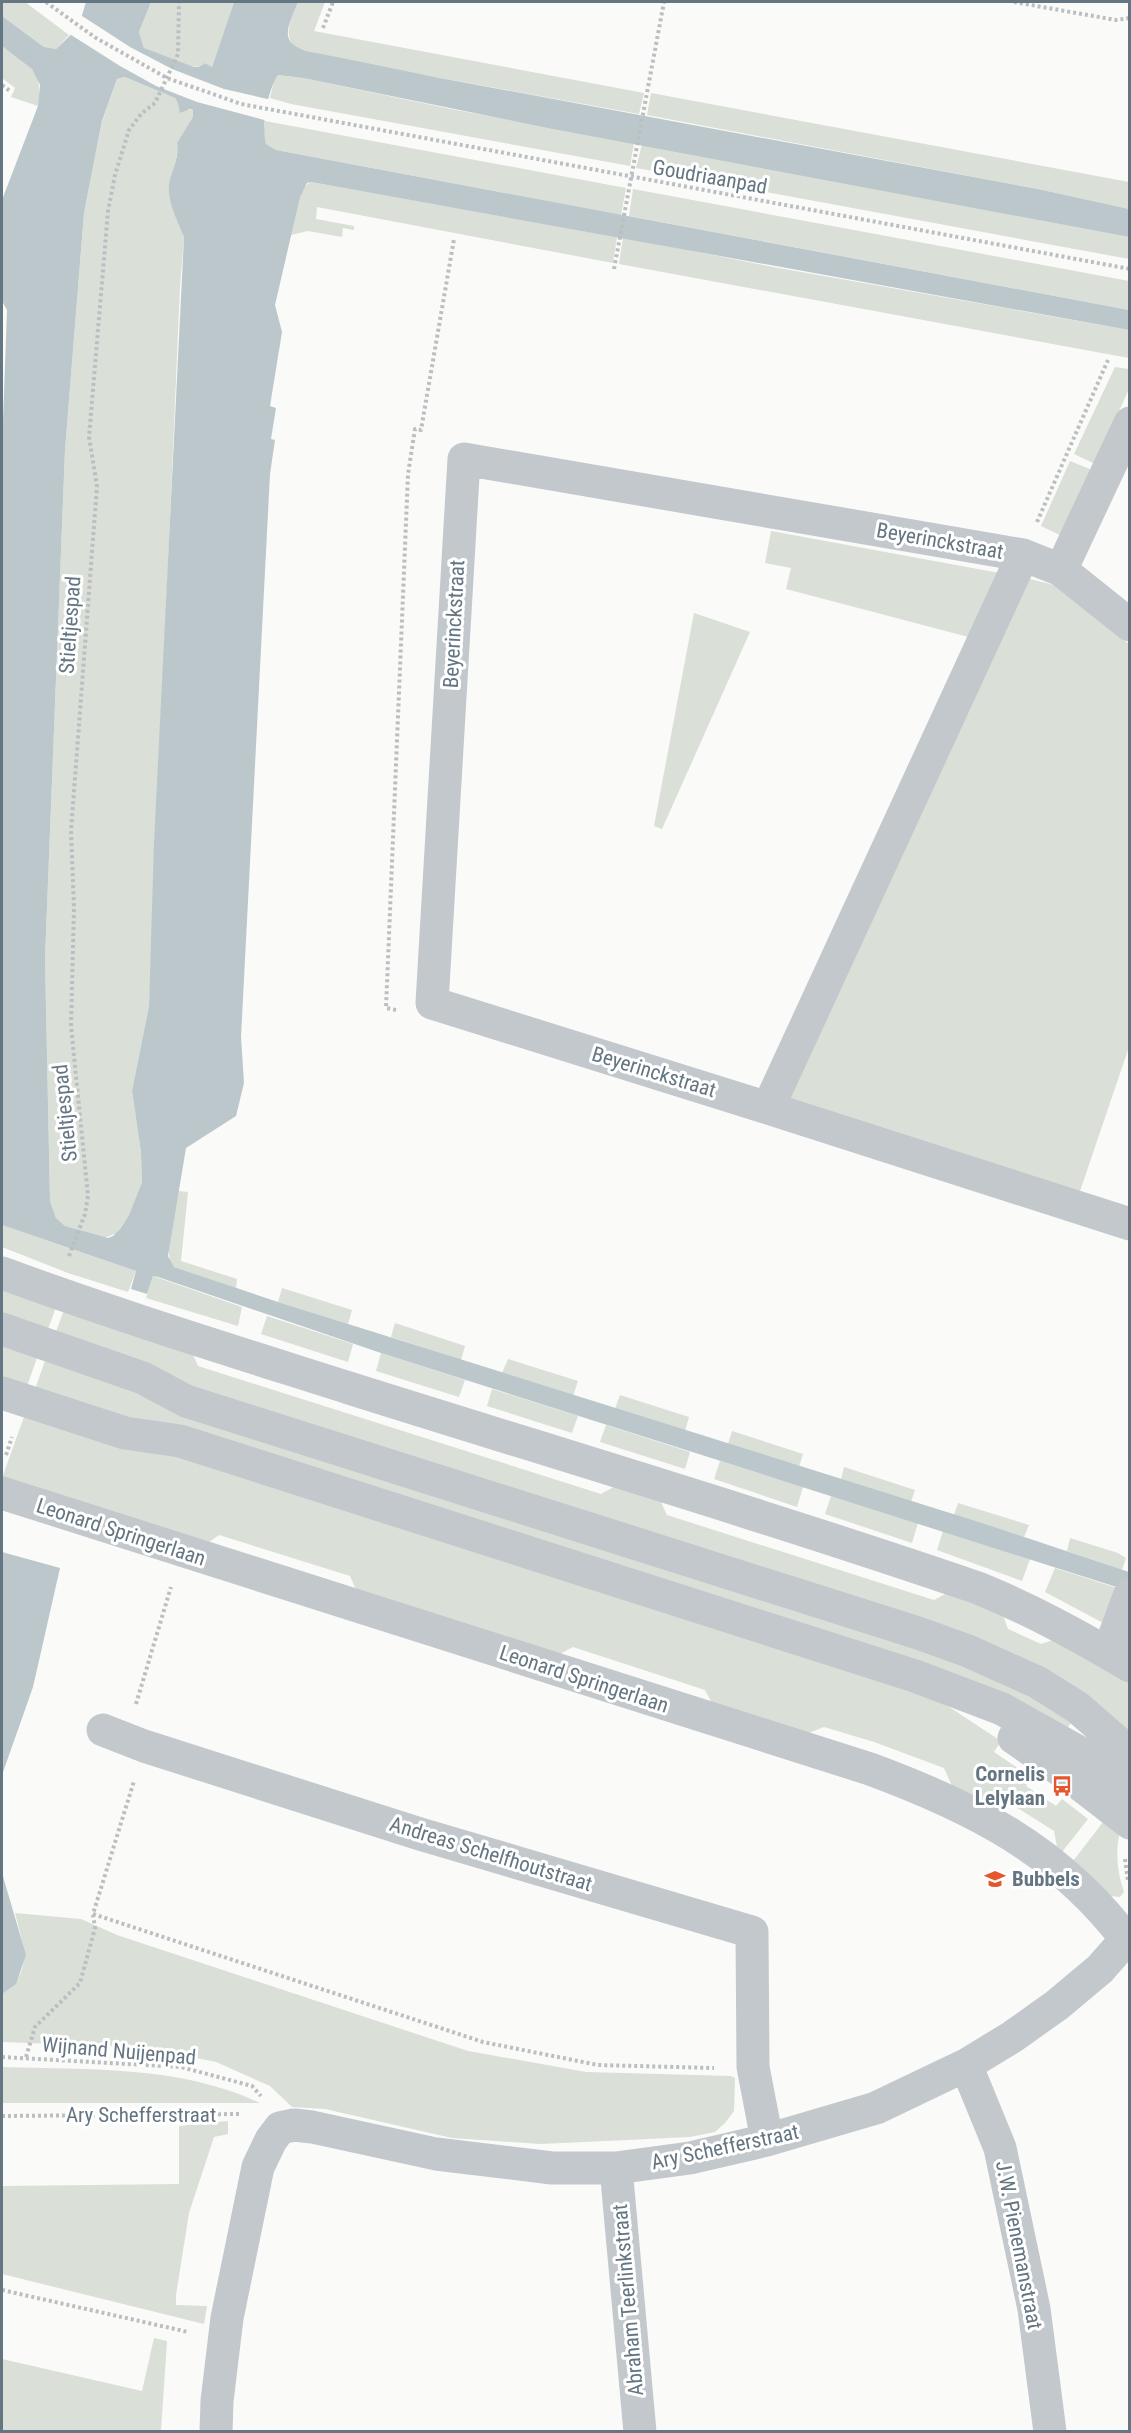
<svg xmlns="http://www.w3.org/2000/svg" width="1131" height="2433" font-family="'Roboto Condensed',sans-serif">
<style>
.green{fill:#dadfd7}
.water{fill:#bbc7cb;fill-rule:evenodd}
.pier{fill:#fafaf8}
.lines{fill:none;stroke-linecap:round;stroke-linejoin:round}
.path{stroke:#bbbfc2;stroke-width:4;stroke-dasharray:3 3;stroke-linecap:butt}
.minor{stroke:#c3c8cc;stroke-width:33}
.labels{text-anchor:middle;stroke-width:6;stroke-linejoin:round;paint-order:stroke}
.street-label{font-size:21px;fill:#657683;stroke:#fff}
.poi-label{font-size:21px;font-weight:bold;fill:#657683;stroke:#fff;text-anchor:end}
</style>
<rect width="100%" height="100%" fill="#fafaf8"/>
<path class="green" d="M 2,2 L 25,2 L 69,35 L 56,49 L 44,47 L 2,16 Z
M 151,2 L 234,2 L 212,67 L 205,63 L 199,67 L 182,65 L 144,48 L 139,32 Z
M 298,2 L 325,2 L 314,31 L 644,93 L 639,114 L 369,65 L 295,48 C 282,32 292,19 298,2 Z
M 2,46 C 29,65 44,69 38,106 L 11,97 L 15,88 L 2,78 Z
M 278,75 L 303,78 L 451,109 L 634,143 L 630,166 L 291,104 L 270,98 L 274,81 Z
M 125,77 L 175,98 L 184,110 L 193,110 L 194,117 L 177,143 L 178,149 L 169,193 L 184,237 L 180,287 L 149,1006 L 132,1091 L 141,1152 L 142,1182 L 129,1215 L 117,1233 L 104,1238 L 65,1226 L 56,1218 L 50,1201 L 45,958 L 65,450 L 84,213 L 102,122 L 117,79 Z
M 651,93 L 1129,182 L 1129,209 L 1038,189 L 647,115 Z
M 265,121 L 626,188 L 621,215 L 276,150 L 266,144 L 263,135 Z
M 642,144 L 1129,237 L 1129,259 L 636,168 Z
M 311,182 L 617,237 L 613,263 L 317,207 L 316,219 L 354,226 L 354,230 L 343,228 L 342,237 L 308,231 L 291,235 C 295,220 297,188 311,182 Z
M 633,189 L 1129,281 L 1129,310 L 629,216 Z
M 623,237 L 773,267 L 1129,330 L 1129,358 L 619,264 Z
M 1115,367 L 1129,369 L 1129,389 L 1095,464 L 1074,454 Z
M 1070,461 L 1092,470 L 1062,536 L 1041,526 Z
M 771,531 L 1005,574 L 976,639 L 786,589 L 791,568 L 765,563 Z
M 1026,578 L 1058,586 L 1130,645 L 1129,1047 L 1079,1194 L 784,1099 Z
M 694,613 L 750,632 L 662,829 L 654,826 Z
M 179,1191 L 188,1192 L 181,1261 L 237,1279 L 236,1288 L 174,1267 C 161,1253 176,1209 179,1191 Z
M 2,1225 L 136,1271 L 128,1292 L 68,1273 L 2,1247 Z
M 153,1276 L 242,1307 L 238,1326 L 146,1298 Z
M 2,1288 L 56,1307 L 47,1332 L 2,1316 Z
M 282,1288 L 352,1310 L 348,1324 L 278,1302 Z
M 64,1310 L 191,1350 L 198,1366 L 601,1494 L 617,1485 L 660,1500 L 667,1515 L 934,1600 L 949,1592 L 1001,1610 L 1008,1629 L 1041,1644 L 1056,1639 L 1129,1680 L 1129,1737 L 1095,1705 L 195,1391 L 54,1337 Z
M 267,1316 L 353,1344 L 348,1362 L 261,1334 Z
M 395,1323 L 465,1346 L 461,1360 L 391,1337 Z
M 2,1342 L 38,1355 L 26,1389 L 2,1380 Z
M 381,1353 L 465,1380 L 459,1397 L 376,1371 Z
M 46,1358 L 937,1652 L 1049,1703 L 1071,1723 L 1068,1727 L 1059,1727 L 136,1423 L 34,1392 Z
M 508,1359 L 578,1381 L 573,1396 L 502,1373 Z
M 492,1389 L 578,1416 L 572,1433 L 487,1406 Z
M 620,1395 L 689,1417 L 685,1431 L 615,1409 Z
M 25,1414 L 161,1449 L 937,1699 L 1001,1741 L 994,1752 L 1031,1777 L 1026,1786 L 1056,1806 L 1062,1799 L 1088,1819 L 1062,1852 L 1057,1847 L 1054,1831 L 1008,1802 L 991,1806 L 952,1786 L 944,1768 L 874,1742 L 824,1727 L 806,1734 L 713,1705 L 705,1690 L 573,1647 L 558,1655 L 358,1594 L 350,1576 L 219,1535 L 205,1545 L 2,1478 Z
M 606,1425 L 690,1452 L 685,1469 L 600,1442 Z
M 732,1431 L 803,1454 L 799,1467 L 728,1444 Z
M 720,1461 L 803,1487 L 797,1507 L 714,1479 Z
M 844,1467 L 915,1490 L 911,1502 L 841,1480 Z
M 831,1496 L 918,1523 L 912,1543 L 825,1514 Z
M 958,1503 L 1029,1525 L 1024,1537 L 954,1515 Z
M 943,1531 L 1030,1559 L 1022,1581 L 937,1550 Z
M 1070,1538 L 1118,1553 L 1126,1558 L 1122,1570 L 1067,1551 Z
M 1055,1568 L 1117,1588 L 1105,1624 L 1045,1592 Z
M 1107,1817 L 1120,1831 C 1115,1852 1117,1871 1124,1892 L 1120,1897 L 1110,1896 L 1073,1861 Z
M 15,1913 L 81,1919 L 117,1935 L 468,2051 L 586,2072 L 731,2076 L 735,2078 L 734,2111 L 725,2123 L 715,2132 L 690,2137 L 541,2144 L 452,2138 L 325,2109 L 292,2107 L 270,2086 L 216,2062 L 143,2047 L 2,2042 L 2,1994 C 35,1971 23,1946 15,1913 Z
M 2,2067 C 88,2070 180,2065 260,2103 L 2,2103 Z
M 228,2121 L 228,2134 L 214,2137 L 189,2213 L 176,2295 L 176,2305 L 207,2306 L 204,2324 L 2,2274 L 2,2186 L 179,2184 L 179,2126 Z
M 154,2338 L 167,2341 L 161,2431 L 2,2431 L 2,2359 L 142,2391 Z"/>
<path class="water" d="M 86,2 L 151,2 L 139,32 L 144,48 L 194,67 L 199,67 L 205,63 L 212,67 L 234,2 L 298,2 C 290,24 276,42 307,51 L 440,78 L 1038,189 L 1129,209 L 1129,237 L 548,128 L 303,78 L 278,75 C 268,89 261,127 266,144 L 276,150 L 1129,310 L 1129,330 L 311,182 L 307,183 L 300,197 L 275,305 L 282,332 L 270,406 L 276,408 L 271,439 L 275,440 L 270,474 L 241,1037 L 244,1083 L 236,1116 L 186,1148 L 168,1256 L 174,1267 L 278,1302 L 985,1524 L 1129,1572 L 1129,1591 L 381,1353 L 158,1277 L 153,1276 L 147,1294 L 131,1289 L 136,1271 L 2,1225 L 2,448 L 7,310 L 2,301 L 2,200 L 38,106 L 40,85 L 32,69 L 2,46 L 2,16 L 44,47 L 56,49 L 78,28 ZM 125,77 L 175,98 L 178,103 L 180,113 L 190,109 L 193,110 L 193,117 L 177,143 C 180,156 171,172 169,185 C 167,201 178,222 184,237 L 154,843 L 149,1006 L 132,1091 L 141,1152 L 142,1182 L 129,1215 L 120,1229 L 113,1236 L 108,1238 L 65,1226 L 56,1218 L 50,1201 L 45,958 L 65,450 L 84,213 L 102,121 L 117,79 Z
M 2,1552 L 60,1568 L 33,1687 L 2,1775 Z
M 2,1873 L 26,1955 L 16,1984 L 2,1994 Z"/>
<path class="pier" d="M 79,14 L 130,47 L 172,69 L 224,89 L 272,100 L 268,121 L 197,102 L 156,86 L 120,66 L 68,33 L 75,26 Z"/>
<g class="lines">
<path class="path" d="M 46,2 L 96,38 L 167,78 L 241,104 L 1130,269
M 1014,2 L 1116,20 L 1130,18
M 323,28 L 333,2
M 2,85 L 10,91
M 614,269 L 664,2
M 1037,522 L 1108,360
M 396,1010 L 386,1008 L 408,474 L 415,429 L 421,430 L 454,239
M 69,1256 L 85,1214 L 88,1196 L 71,1026 L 74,908 L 71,831 L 97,486 L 89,437 L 108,211 L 115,175 L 129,130 L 141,114 L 155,103 L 178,54 L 179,2
M 6,1455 L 12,1437
M 136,1704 L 171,1587
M 1125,1859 L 1128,1881
M 93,1914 L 483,2042 L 598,2065 L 714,2068
M 2,2057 L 181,2067 L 252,2086 L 261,2096
M 26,2057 L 35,2027 L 80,1983 L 95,1928 L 93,1914 L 134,1781
M 2,2116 L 241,2114
M 2,2290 L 188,2332"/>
<path class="minor" d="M 1061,570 L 1130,423
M 1130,625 L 1061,570 L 1023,555 L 464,459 L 432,1003 L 768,1108 L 1130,1224
M 768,1108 L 1023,555
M 2,1273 C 116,1315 233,1351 349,1388 C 559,1454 770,1517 978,1588 C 1032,1610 1079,1636 1130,1666
M 2,1329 L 143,1378 L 186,1401 L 918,1633 L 968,1651 L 1037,1682 L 1077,1707 L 1130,1753
M 2,1393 L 125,1433 L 180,1441 L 915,1676 L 1002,1709 L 1093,1760 L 1130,1789
M 2,1493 L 870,1769 C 973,1807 1057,1849 1126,1939
M 1108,1653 L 1130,1594
M 103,1730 L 144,1746 L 420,1834 L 752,1932 L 753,2067 L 767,2140
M 1014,1738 L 1069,1776 L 1130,1823
M 966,2065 L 1000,2148 L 1034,2309 L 1050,2432
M 616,2168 L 640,2432
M 216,2432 L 217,2401 L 227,2318 L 258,2167 L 271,2140 L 280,2128 L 294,2125 L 312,2127 L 436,2154 L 552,2168 L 616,2168 L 690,2158 L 767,2140 L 876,2108 L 966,2065 L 1012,2037 L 1057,2005 L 1100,1969 L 1130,1935"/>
</g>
<defs>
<g id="bus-bare" transform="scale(1.62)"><path d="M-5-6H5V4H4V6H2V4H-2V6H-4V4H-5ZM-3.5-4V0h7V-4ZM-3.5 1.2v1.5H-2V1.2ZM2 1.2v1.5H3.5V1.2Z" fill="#e4572e" stroke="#fff" stroke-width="2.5" paint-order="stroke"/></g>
<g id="school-bare" transform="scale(1.62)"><path d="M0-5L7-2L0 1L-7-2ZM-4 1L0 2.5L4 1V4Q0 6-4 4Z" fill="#e4572e" stroke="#fff" stroke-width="2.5" paint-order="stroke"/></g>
</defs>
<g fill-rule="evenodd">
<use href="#bus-bare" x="1062" y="1786"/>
<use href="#school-bare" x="995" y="1879"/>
</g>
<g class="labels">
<g class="street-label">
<text transform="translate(710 177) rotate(10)" y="7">Goudriaanpad</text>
<text transform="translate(940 541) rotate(10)" y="7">Beyerinckstraat</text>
<text transform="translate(454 624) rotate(-87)" y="7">Beyerinckstraat</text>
<text transform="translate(70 625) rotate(-86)" y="7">Stieltjespad</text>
<text transform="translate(654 1072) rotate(17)" y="7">Beyerinckstraat</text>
<text transform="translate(65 1113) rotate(-96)" y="7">Stieltjespad</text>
<text transform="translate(121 1532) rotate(18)" y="7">Leonard Springerlaan</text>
<text transform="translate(584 1679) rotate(18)" y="7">Leonard Springerlaan</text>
<text transform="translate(491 1854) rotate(17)" y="7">Andreas Schelfhoutstraat</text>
<text transform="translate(119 2051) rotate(5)" y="7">Wijnand Nuijenpad</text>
<text x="141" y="2122">Ary Schefferstraat</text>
<text transform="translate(725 2147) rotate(-12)" y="7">Ary Schefferstraat</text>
<text transform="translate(1019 2245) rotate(79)" y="7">J.W. Pienemanstraat</text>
<text transform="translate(628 2300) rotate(-95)" y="7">Abraham Teerlinkstraat</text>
</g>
<g class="poi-label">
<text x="1045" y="1781">Cornelis<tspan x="1045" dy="24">Lelylaan</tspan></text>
<text x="1012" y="1886" text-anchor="start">Bubbels</text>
</g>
</g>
<rect width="1131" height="2433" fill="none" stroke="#657683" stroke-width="6"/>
</svg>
